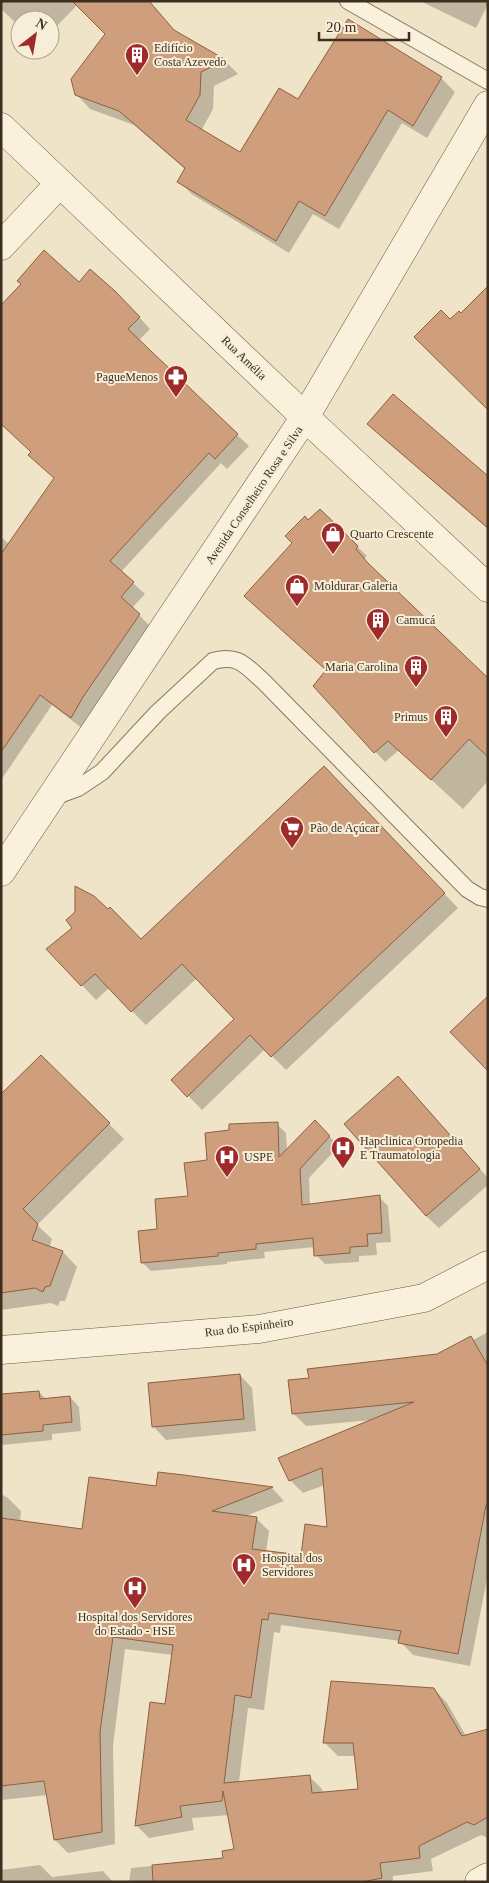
<svg xmlns="http://www.w3.org/2000/svg" width="489" height="1883" font-family="'Times New Roman',serif">
<style>
.shadow{fill:#0003}
.building{fill:#cf9f7d;stroke:#8d5f41}
.lines{fill:none;stroke-linecap:round;stroke-linejoin:round}
.lane-casing{stroke:#8d765c;stroke-width:18}
.street-casing{stroke:#8d765c;stroke-width:29}
.secondary-casing{stroke:#6f573f;stroke-width:29}
.lane{stroke:#faf1dc;stroke-width:16}
.street{stroke:#faf1dc;stroke-width:28}
.secondary{stroke:#faf1dc;stroke-width:28}
.labels{text-anchor:middle;stroke-width:4;stroke-linejoin:round;paint-order:stroke}
.poi-label{font-size:12px;fill:#3d2e20;stroke:#f7eed8;text-anchor:start}
.street-label{font-size:12px;fill:#3d2e20;stroke:#f7eed8}
</style>
<rect width="100%" height="100%" fill="#f0e4c8"/>
<path class="shadow" d="M 1,1 L 81,1 L 54,29 L 50,26 L 50,20 L 20,20 L 20,27 L 1,9 Z
M 420,1 L 488,1 L 488,4 L 476,28 Z
M 348,21 L 441,78 L 455,92 L 427,138 L 402,123 L 339,229 L 313,214 L 289,253 L 193,195 L 179,182 L 186,170 L 134,125 L 90,109 L 77,95 L 176,33 L 225,61 L 238,74 L 214,86 L 213,109 L 201,131 L 241,154 L 298,101 Z
M 79,284 L 139,317 L 150,329 L 138,341 L 249,446 L 227,469 L 221,463 L 121,572 L 145,594 L 132,608 L 151,627 L 83,729 L 52,705 L 1,780 L 1,537 L 10,545 L 55,478 Z
M 369,424 L 488,477 L 488,529 L 385,440 Z
M 320,510 L 367,556 L 364,559 L 376,572 L 488,679 L 488,781 L 463,809 L 399,750 L 385,762 L 314,686 L 328,670 L 293,543 L 309,522 Z
M 338,782 L 458,908 L 286,1070 L 265,1049 L 202,1110 L 173,1080 L 236,1019 L 197,978 L 146,1025 L 109,988 L 96,1000 L 48,949 L 141,941 Z
M 41,1056 L 124,1139 L 37,1225 L 52,1239 L 49,1248 L 63,1252 L 77,1267 L 65,1301 L 60,1301 L 58,1306 L 51,1303 L 1,1310 L 1,1096 Z
M 411,1091 L 488,1178 L 488,1185 L 439,1228 L 426,1216 Z
M 315,1122 L 339,1146 L 309,1178 L 310,1205 L 379,1197 L 388,1206 L 391,1242 L 376,1243 L 377,1255 L 359,1256 L 359,1262 L 325,1264 L 316,1255 L 315,1247 L 264,1252 L 265,1258 L 227,1262 L 227,1264 L 151,1271 L 142,1262 L 159,1230 L 189,1197 L 209,1161 L 277,1124 L 286,1133 L 287,1150 Z
M 488,1332 L 488,1574 L 470,1666 L 413,1655 L 400,1641 L 281,1625 L 280,1633 L 274,1632 L 264,1710 L 248,1708 L 239,1782 L 309,1776 L 322,1789 L 323,1793 L 360,1790 L 356,1756 L 338,1756 L 325,1743 L 434,1689 L 447,1703 L 466,1736 L 488,1730 L 488,1838 L 481,1835 L 431,1859 L 433,1871 L 393,1876 L 393,1882 L 129,1882 L 131,1868 L 224,1859 L 235,1850 L 229,1815 L 192,1818 L 194,1830 L 149,1838 L 136,1825 L 166,1705 L 173,1655 L 125,1649 L 113,1746 L 115,1844 L 68,1853 L 55,1840 L 48,1795 L 1,1800 L 1,1494 L 8,1498 L 21,1511 L 20,1522 L 84,1531 L 157,1488 L 159,1473 L 272,1488 L 284,1501 L 243,1517 L 256,1518 L 269,1531 L 266,1552 L 302,1557 L 329,1528 L 325,1485 L 303,1493 L 290,1480 L 372,1420 L 306,1426 L 293,1413 L 310,1379 L 437,1356 L 471,1337 L 473,1340 Z
M 240,1375 L 252,1388 L 256,1431 L 166,1440 L 154,1427 L 149,1384 Z
M 39,1392 L 46,1399 L 70,1397 L 79,1407 L 81,1431 L 52,1434 L 52,1440 L 3,1445 L 1,1443 L 1,1396 Z
M 40,1865 L 52,1877 L 103,1871 L 113,1882 L 1,1882 L 1,1870 Z"/>
<path class="building" d="M 72,1 L 149,1 L 174,30 L 226,60 L 201,72 L 200,95 L 186,120 L 240,152 L 279,88 L 298,99 L 348,19 L 442,77 L 413,126 L 388,110 L 325,216 L 299,201 L 276,241 L 177,182 L 185,168 L 119,111 L 75,95 L 71,79 L 105,34 Z
M 44,250 L 79,282 L 90,269 L 115,291 L 140,317 L 128,329 L 238,434 L 215,459 L 209,453 L 110,561 L 134,582 L 121,597 L 140,614 L 83,697 L 71,718 L 40,695 L 1,752 L 1,554 L 54,478 L 28,455 L 31,452 L 1,424 L 1,305 L 21,284 L 17,281 Z
M 488,286 L 488,410 L 414,337 L 441,310 L 450,319 L 459,311 L 461,313 Z
M 393,394 L 488,476 L 488,528 L 367,424 Z
M 320,509 L 358,546 L 356,549 L 368,563 L 488,678 L 488,757 L 469,739 L 431,780 L 388,741 L 374,753 L 313,686 L 326,670 L 244,596 L 292,543 L 285,536 L 305,516 L 308,520 Z
M 324,766 L 445,893 L 271,1057 L 250,1035 L 187,1097 L 171,1080 L 234,1019 L 182,964 L 131,1012 L 95,974 L 81,986 L 46,949 L 72,928 L 66,920 L 75,912 L 75,886 L 94,896 L 108,909 L 110,907 L 141,939 Z
M 488,996 L 488,1071 L 450,1032 Z
M 41,1055 L 110,1123 L 23,1209 L 38,1224 L 32,1240 L 63,1251 L 50,1286 L 45,1287 L 43,1292 L 35,1288 L 1,1293 L 1,1094 Z
M 398,1076 L 480,1169 L 426,1216 L 344,1124 Z
M 315,1120 L 330,1136 L 300,1169 L 302,1205 L 380,1195 L 382,1233 L 367,1234 L 368,1246 L 350,1247 L 350,1253 L 314,1256 L 313,1238 L 256,1244 L 256,1249 L 218,1253 L 218,1256 L 141,1263 L 138,1231 L 157,1229 L 155,1199 L 188,1196 L 184,1163 L 207,1160 L 205,1133 L 229,1130 L 229,1124 L 278,1122 L 279,1157 Z
M 471,1336 L 488,1366 L 488,1505 L 486,1505 L 458,1654 L 398,1643 L 401,1631 L 269,1613 L 268,1620 L 262,1619 L 251,1698 L 235,1695 L 224,1783 L 310,1775 L 312,1793 L 358,1789 L 353,1743 L 323,1743 L 331,1681 L 434,1688 L 462,1736 L 488,1729 L 488,1817 L 474,1825 L 467,1822 L 419,1846 L 420,1858 L 380,1863 L 382,1878 L 362,1882 L 153,1882 L 152,1865 L 223,1858 L 222,1851 L 234,1849 L 223,1791 L 222,1801 L 180,1806 L 182,1817 L 135,1826 L 150,1702 L 165,1704 L 173,1645 L 113,1637 L 100,1732 L 102,1832 L 54,1840 L 44,1781 L 1,1786 L 1,1518 L 82,1529 L 89,1477 L 156,1486 L 158,1472 L 184,1475 L 273,1487 L 212,1511 L 257,1517 L 252,1549 L 301,1555 L 305,1524 L 327,1527 L 322,1468 L 289,1481 L 278,1458 L 414,1402 L 292,1414 L 288,1380 L 309,1378 L 307,1369 L 437,1354 Z
M 240,1374 L 244,1419 L 152,1427 L 148,1383 Z
M 39,1391 L 40,1399 L 70,1396 L 72,1422 L 43,1425 L 43,1431 L 1,1435 L 1,1394 Z"/>
<g class="lines">
<g class="lane-casing">
<path id="lane" d="M 348,1 L 488,81
M 51,798 L 78,788 L 102,772 L 158,712 L 213,661 C 238,654 245,665 263,681 L 467,889 L 480,897 L 488,899"/>
</g>
<g class="street-casing">
<path id="street" d="M 1,246 L 60,183"/>
</g>
<g class="secondary-casing">
<path id="secondary" d="M 1,127 L 305,417 L 488,588
M 1,872 L 305,417 L 488,105
M 1,1350 L 259,1329 L 424,1298 L 488,1265
M 479,1882 L 488,1877"/>
</g>
<use href="#lane" class="lane"/>
<use href="#street" class="street"/>
<use href="#secondary" class="secondary"/>
</g>
<defs>
<g id="building-pin" transform="scale(1.25)"><path d="M0 17L-7.5 6A9.5 9.5 0 1 1 7.5 6Z" fill="#9e2a2b" stroke="#f7eed8"/><path d="M-4-6H4V6H1V3H-1V6H-4ZM-2.5-4.3h1.7v1.8h-1.7ZM.8-4.3h1.7v1.8H.8ZM-2.5-1h1.7V.8h-1.7ZM.8-1h1.7V.8H.8Z" fill="#fff"/></g>
<g id="pharmacy-pin" transform="scale(1.25)"><path d="M0 17L-7.5 6A9.5 9.5 0 1 1 7.5 6Z" fill="#9e2a2b" stroke="#f7eed8"/><path d="M-2-6h4v4h4v4h-4v4h-4v-4h-4v-4h4Z" fill="#fff"/></g>
<g id="shop-pin" transform="scale(1.25)"><path d="M0 17L-7.5 6A9.5 9.5 0 1 1 7.5 6Z" fill="#9e2a2b" stroke="#f7eed8"/><path d="M-5-2.5h2.3a2.7 3.5 0 0 1 5.4 0H5L5.5 6h-11ZM-1.5-2.5h3a1.5 2.3 0 0 0-3 0Z" fill="#fff"/></g>
<g id="supermarket-pin" transform="scale(1.25)"><path d="M0 17L-7.5 6A9.5 9.5 0 1 1 7.5 6Z" fill="#9e2a2b" stroke="#f7eed8"/><path d="M-6-5.5h2.5l.6 2H6L4.5 2H-2.5L-4.4-4H-6ZM-1.5 3.2a1.3 1.3 0 1 0 .1 0ZM3 3.2a1.3 1.3 0 1 0 .1 0Z" fill="#fff"/></g>
<g id="hospital-pin" transform="scale(1.25)"><path d="M0 17L-7.5 6A9.5 9.5 0 1 1 7.5 6Z" fill="#9e2a2b" stroke="#f7eed8"/><path d="M-5-5h3v3.5h4V-5h3V5h-3V1.5h-4V5h-3Z" fill="#fff"/></g>
</defs>
<g fill-rule="evenodd">
<use href="#building-pin" x="137" y="55"/>
<use href="#pharmacy-pin" x="176" y="377"/>
<use href="#shop-pin" x="333" y="534"/>
<use href="#shop-pin" x="297" y="586"/>
<use href="#building-pin" x="378" y="620"/>
<use href="#building-pin" x="416" y="667"/>
<use href="#building-pin" x="446" y="717"/>
<use href="#supermarket-pin" x="292" y="828"/>
<use href="#hospital-pin" x="343" y="1148"/>
<use href="#hospital-pin" x="227" y="1157"/>
<use href="#hospital-pin" x="244" y="1565"/>
<use href="#hospital-pin" x="135" y="1588"/>
</g>
<g class="labels">
<g class="poi-label">
<text x="154" y="52">Edifício<tspan x="154" dy="14">Costa Azevedo</tspan></text>
<text x="158" y="381" text-anchor="end">PagueMenos</text>
<text x="350" y="538">Quarto Crescente</text>
<text x="314" y="590">Moldurar Galeria</text>
<text x="396" y="624">Camucá</text>
<text x="398" y="671" text-anchor="end">Maria Carolina</text>
<text x="428" y="721" text-anchor="end">Primus</text>
<text x="310" y="832">Pão de Açúcar</text>
<text x="360" y="1145">Hapclinica Ortopedia<tspan x="360" dy="14">E Traumatologia</tspan></text>
<text x="244" y="1161">USPE</text>
<text x="262" y="1562">Hospital dos<tspan x="262" dy="14">Servidores</tspan></text>
<text x="135" y="1621" text-anchor="middle">Hospital dos Servidores<tspan x="135" dy="14">do Estado - HSE</tspan></text>
</g>
<g class="street-label">
<text transform="translate(244 358) rotate(44)" y="4">Rua Amélia</text>
<text transform="translate(254 495) rotate(-56)" y="4">Avenida Conselheiro Rosa e Silva</text>
<text transform="translate(249 1327) rotate(-7)" y="4">Rua do Espinheiro</text>
</g>
</g>
<rect width="489" height="1883" fill="none" stroke="#3d2e20" stroke-width="5"/>
<g transform="translate(35 35) rotate(31)"><circle r="24" fill="#f7eed8" stroke="#ada18e"/>
<path d="M0-4L9 19L0 12L-9 19Z" fill="#9e2a2b"/>
<text y="-8" font-size="14" font-weight="bold" text-anchor="middle" fill="#3d2e20">N</text>
</g>
<path d="M319 32v8h90v-8" fill="none" stroke="#3d2e20" stroke-width="2.5"/>
<text x="326" y="32" font-size="15" fill="#3d2e20" stroke="#f7eed8" stroke-width="4" paint-order="stroke">20 m</text>
</svg>
